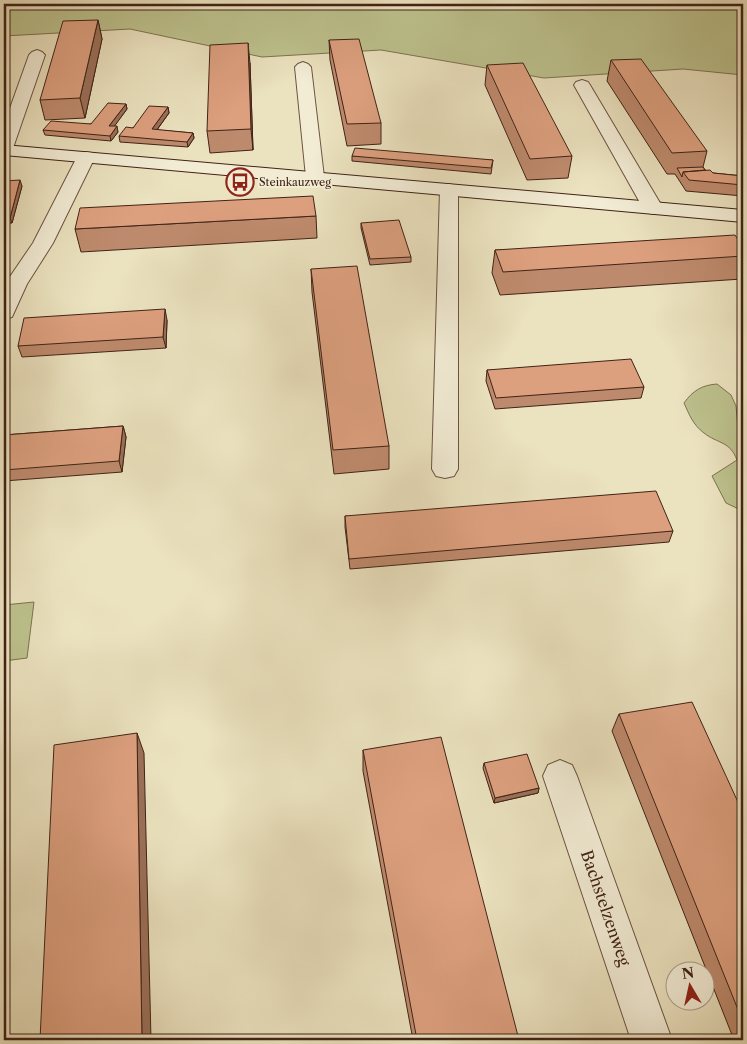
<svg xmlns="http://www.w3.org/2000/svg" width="747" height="1044" font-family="'Libre Caslon Text',serif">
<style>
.green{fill:#bdc28e;stroke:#7e7252}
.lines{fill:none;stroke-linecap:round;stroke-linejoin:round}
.street-casing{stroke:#6b5340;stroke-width:2}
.secondary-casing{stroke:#402316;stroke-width:2}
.street{fill:#f2ecd5;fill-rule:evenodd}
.secondary{fill:#f2ecd5;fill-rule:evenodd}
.wall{fill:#be8a6d;stroke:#402316}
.shaded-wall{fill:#9b7059;stroke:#402316}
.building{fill:#dda07f;stroke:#402316}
.labels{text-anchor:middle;stroke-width:4;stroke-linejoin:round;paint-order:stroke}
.far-poi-label{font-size:11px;fill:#402316;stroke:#f2ecd5;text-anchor:start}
.near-street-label{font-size:16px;fill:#402316;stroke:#f2ecd5}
</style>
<rect width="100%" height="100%" fill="#ebe2bf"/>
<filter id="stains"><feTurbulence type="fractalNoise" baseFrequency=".004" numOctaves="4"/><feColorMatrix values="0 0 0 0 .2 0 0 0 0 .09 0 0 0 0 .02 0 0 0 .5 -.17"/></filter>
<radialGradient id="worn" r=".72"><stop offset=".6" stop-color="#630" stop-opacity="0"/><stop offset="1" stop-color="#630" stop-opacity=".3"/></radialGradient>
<path class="green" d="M 4,4 L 743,4 L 743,75 L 683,69 L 544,78 L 381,50 L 262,57 L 130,29 L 4,36 Z
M 717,384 L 731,395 L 736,406 L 739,438 L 743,449 L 743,511 L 726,503 L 712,476 L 737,460 C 730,441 718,444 704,433 C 693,425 689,414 684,403 C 693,390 703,385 717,384 Z
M 34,602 L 27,658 L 4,661 L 4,605 Z"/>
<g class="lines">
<g class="street-casing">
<path id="street" d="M 37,50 L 42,52 L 45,55 L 13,148 L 10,152 L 4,153 L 4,125 L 29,55 L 32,52 Z
M 303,62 L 308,64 L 311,67 L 324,177 L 322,181 L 315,183 L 308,181 L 306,177 L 295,67 L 298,64 Z
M 582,80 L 588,82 L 590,85 L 663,208 L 660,212 L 653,214 L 646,212 L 643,208 L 574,85 L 576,82 Z
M 86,152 L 92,153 L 95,157 L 53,243 L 27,284 L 12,317 L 4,319 L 5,284 L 33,243 L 77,157 L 80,153 Z
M 449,184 L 456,186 L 458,190 L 458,469 L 454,476 L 445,478 L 436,476 L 432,469 L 440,190 L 442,186 Z
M 560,760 L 572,765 L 577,776 L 672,1040 L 631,1040 L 543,776 L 548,765 Z"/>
</g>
<g class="secondary-casing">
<path id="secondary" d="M 4,145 L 743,210 L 743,222 L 4,155 Z"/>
</g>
<use href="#street" class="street"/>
<use href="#secondary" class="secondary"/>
</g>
<path class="wall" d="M 98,20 L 102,39 L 85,118 L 45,120 L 40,100 Z
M 329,40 L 381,123 L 381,144 L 347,146 L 330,60 Z
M 611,60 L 707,151 L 703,167 L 705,170 L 713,173 L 743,176 L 743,196 L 686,191 L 675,174 L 667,174 L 607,81 Z
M 250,63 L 253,150 L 210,153 L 207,131 Z
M 487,65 L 572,156 L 568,178 L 527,180 L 485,85 Z
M 126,104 L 127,109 L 114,126 L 118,132 L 111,141 L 45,135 L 43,130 L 91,124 Z
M 168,107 L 169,113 L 157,130 L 193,133 L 194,138 L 188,147 L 120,142 L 119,136 Z
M 352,156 L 493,160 L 491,174 L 352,161 Z
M 4,181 L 22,186 L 12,223 L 4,224 Z
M 316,216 L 317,238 L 81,252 L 75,229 Z
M 361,223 L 411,257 L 411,262 L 370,265 L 361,228 Z
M 743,247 L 743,274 L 742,279 L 500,295 L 492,273 L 495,250 Z
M 311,269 L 389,446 L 389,469 L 334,474 L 312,292 Z
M 167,320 L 166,348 L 22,357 L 18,346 Z
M 487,370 L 644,387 L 641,398 L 495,409 L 486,381 Z
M 123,426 L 126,437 L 122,472 L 4,481 L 4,435 Z
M 345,516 L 673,531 L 669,542 L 350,569 L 345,527 Z
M 619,714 L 743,813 L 743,1040 L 734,1040 L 612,731 Z
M 363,750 L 519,1040 L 413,1040 L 363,771 Z
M 484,763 L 539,788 L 538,793 L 494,803 L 483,768 Z"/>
<path class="shaded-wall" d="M 98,20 L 102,39 L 85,118 L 80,98 Z
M 248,43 L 250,63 L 253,150 L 251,129 Z
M 126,104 L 127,109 L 111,131 L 109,126 Z
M 168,107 L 169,113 L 153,135 L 152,129 Z
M 117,126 L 118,132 L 111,141 L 110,136 Z
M 193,133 L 194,138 L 188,147 L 187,142 Z
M 20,180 L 22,186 L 12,223 L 10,218 Z
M 165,309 L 167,320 L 166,348 L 163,337 Z
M 123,426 L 126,437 L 122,472 L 119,461 Z
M 137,733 L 144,753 L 151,1040 L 142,1040 Z
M 539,788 L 538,793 L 494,803 L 495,798 Z"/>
<path class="building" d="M 98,20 L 80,98 L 40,100 L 63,21 Z
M 359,39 L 381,123 L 347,124 L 329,40 Z
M 248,43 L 251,129 L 207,131 L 210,45 Z
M 641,59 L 707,151 L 672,153 L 611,60 Z
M 523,63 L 572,156 L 530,159 L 487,65 Z
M 108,103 L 126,104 L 109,126 L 117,126 L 110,136 L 43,130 L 51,121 L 91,124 Z
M 149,106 L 168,107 L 152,129 L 193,133 L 187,142 L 119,136 L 126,127 L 133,128 Z
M 355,148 L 493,160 L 491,168 L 352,156 Z
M 703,167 L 705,170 L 683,172 L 682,177 L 677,168 Z
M 710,170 L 713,173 L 743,176 L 743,185 L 689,180 L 683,172 Z
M 20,180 L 10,218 L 4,218 L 4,181 Z
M 313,196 L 316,216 L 75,229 L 80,208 Z
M 399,220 L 411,257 L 370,259 L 361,223 Z
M 735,235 L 743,247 L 743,256 L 503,272 L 495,250 Z
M 357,266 L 389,446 L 333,450 L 311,269 Z
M 165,309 L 163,337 L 18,346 L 24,318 Z
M 631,359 L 644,387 L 496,398 L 487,370 Z
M 123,426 L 119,461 L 4,470 L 4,435 Z
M 656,491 L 673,531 L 349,559 L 345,516 Z
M 692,702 L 743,813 L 743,1022 L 619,714 Z
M 137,733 L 142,1040 L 40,1040 L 54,745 Z
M 441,737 L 519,1040 L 417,1040 L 363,750 Z
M 527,754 L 539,788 L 495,798 L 484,763 Z"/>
<defs>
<g id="bus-ring" transform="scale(1.4375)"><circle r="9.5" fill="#f2ecd5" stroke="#8f2418" stroke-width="1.5"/><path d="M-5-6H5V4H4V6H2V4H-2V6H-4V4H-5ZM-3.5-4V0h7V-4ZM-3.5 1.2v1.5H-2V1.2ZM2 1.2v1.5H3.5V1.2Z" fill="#8f2418"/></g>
</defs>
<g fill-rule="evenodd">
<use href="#bus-ring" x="240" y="182"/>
</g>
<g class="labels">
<g class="far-poi-label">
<text x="259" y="186">Steinkauzweg</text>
</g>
<g class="near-street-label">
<text transform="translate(606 908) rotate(71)" y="6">Bachstelzenweg</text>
</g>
</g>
<rect width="747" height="1044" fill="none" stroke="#ebe2bf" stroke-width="20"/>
<rect x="5" y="5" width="737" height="1034" fill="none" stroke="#402316" stroke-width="2.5"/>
<rect x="10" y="10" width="727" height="1024" fill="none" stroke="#402316"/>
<g transform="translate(690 986) rotate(351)"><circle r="24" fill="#f2ecd5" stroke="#ab9c89"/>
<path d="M0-4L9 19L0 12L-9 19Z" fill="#8f2418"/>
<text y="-8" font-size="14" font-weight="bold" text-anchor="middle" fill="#402316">N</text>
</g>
<rect width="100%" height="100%" filter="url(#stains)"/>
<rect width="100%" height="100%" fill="url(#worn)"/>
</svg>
